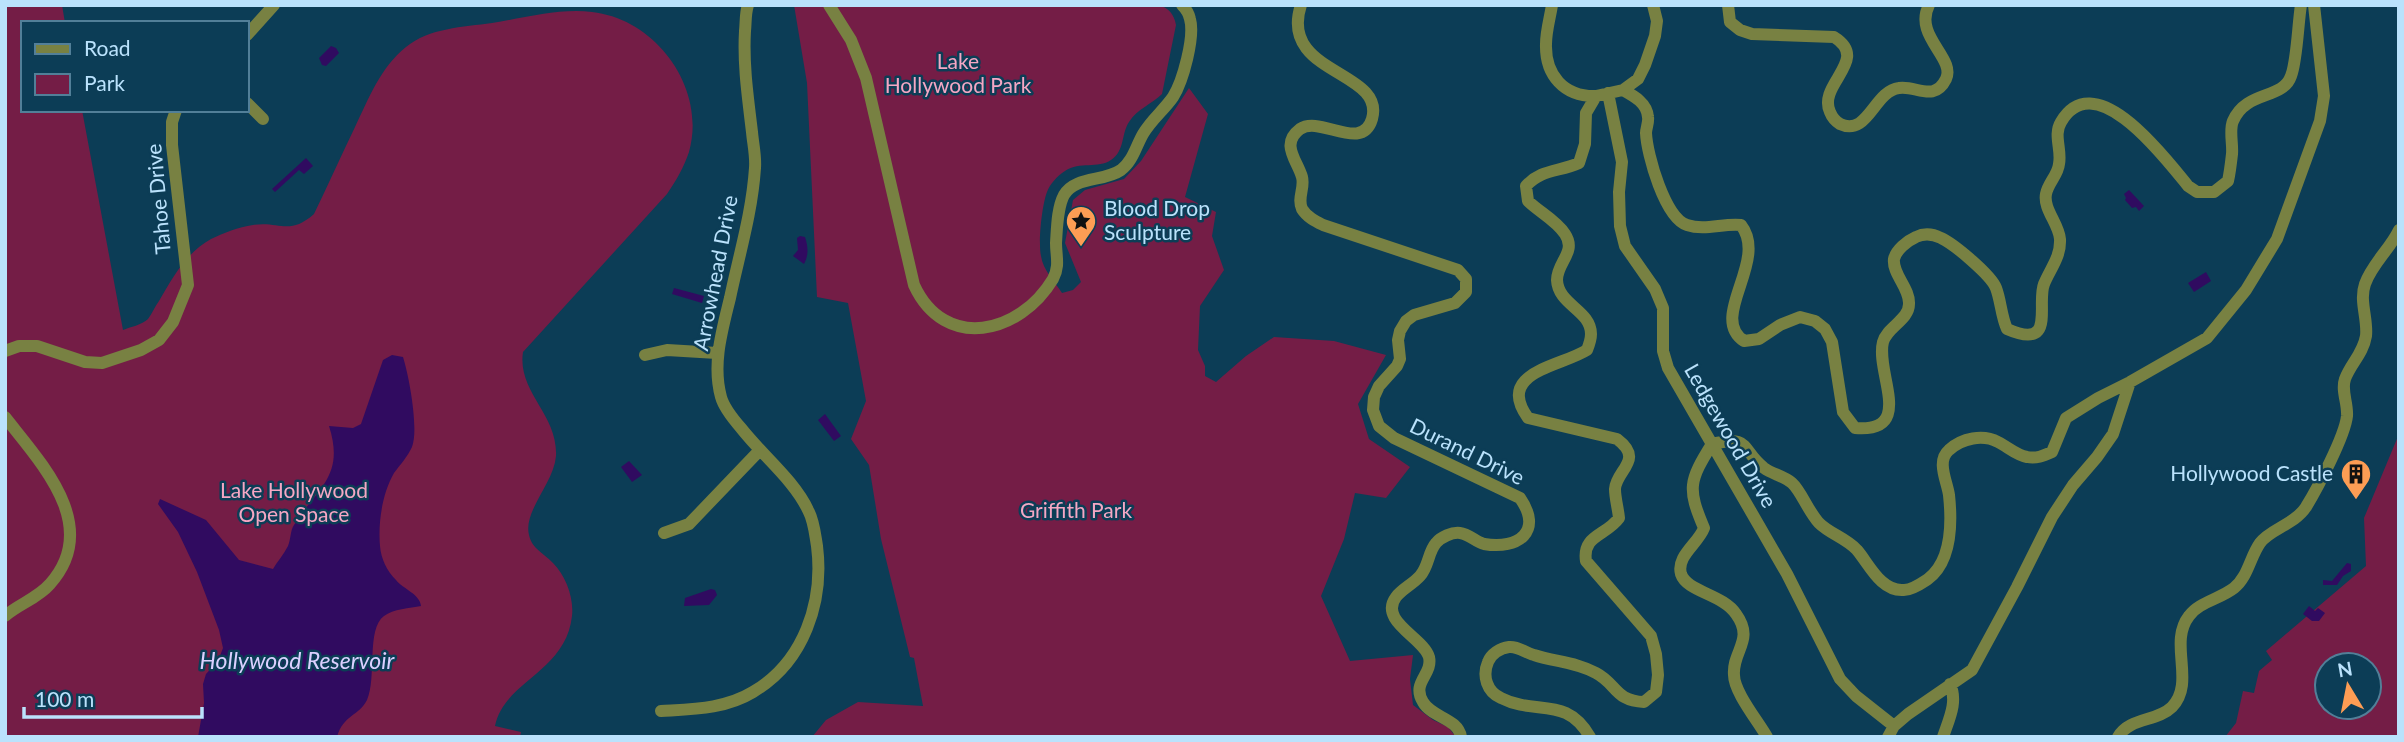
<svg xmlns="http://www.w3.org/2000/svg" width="2404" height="742" font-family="Lato,sans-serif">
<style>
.green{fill:#741d46;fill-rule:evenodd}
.water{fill:#300b60}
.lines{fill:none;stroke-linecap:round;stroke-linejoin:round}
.minor{stroke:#788142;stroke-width:12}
.labels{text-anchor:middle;stroke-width:5;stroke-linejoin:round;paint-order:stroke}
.park-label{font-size:21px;fill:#f5a7c4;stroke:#0c3d56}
.street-label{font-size:21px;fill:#bae2fc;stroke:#0c3d56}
.poi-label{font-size:21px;fill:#bae2fc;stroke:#0c3d56;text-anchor:start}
.water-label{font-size:23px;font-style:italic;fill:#dbd0ff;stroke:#0c3d56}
</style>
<rect width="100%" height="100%" fill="#0c3d56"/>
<path class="green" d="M 5,5 L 62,5 L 65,23 L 23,23 L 23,110 L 82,110 L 123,330 C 130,327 142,325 148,319 C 152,314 155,306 159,301 C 173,277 186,253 211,239 C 224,233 238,227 253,225 C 280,221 289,236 314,214 C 328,185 341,156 355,127 C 369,98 380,68 406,47 C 429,28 463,27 492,23 C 524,18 560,8 592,12 C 656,19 707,88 689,152 C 684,167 676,181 667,194 L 523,352 C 517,392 558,414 556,456 C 554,483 523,511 529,535 C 532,549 544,553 553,563 C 566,576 574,598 572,616 C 566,672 504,681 495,726 L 521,732 L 520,737 L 5,737 Z
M 794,5 L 1158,5 C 1169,8 1174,14 1176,25 L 1162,94 C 1152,104 1137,109 1129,122 C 1121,134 1125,151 1111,160 C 1098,169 1080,161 1065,171 C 1057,176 1050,184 1047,192 C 1042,205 1038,242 1041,256 C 1043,270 1055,282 1062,293 L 1073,290 L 1081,282 L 1065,243 L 1073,200 L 1085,190 L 1124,179 L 1141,161 L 1189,88 L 1208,114 L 1185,197 L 1216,212 L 1212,236 L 1224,270 L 1200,306 L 1198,350 L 1205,366 L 1205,376 L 1216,382 L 1246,356 L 1274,337 L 1334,341 L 1386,355 L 1358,404 L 1369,439 L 1410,467 L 1386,498 L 1355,493 L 1344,539 L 1321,596 L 1350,661 L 1413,655 L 1410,679 L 1413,705 L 1433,720 L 1448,727 L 1456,737 L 812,737 L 826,720 L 858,702 L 923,706 L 914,658 L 910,657 L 881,539 L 869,465 L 851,439 L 866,401 L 848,303 L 817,297 L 807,83 Z
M 2399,434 L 2399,737 L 2225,737 L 2236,723 L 2243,691 L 2254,693 L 2259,671 L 2272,660 L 2266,651 L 2366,566 L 2364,518 ZM 2327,665 L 2369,665 L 2369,707 L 2327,707 Z"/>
<path class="water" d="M 331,46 L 336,48 L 339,53 L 326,66 L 322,65 L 319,58 Z
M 306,158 L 313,166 L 304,174 L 299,170 L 275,192 L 272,189 Z
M 2129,190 L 2144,206 L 2139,211 L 2136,207 L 2132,208 L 2125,200 L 2126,198 L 2124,194 Z
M 800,236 L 805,237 C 808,246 809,255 804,264 L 793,256 L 798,250 L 797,238 Z
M 2206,272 L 2211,281 L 2194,292 L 2188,283 Z
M 674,288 L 704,296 L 702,303 L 672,294 Z
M 392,355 L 403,357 C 409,376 419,429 412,447 C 408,456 400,465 394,473 C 382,494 378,523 380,546 C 381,559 387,571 396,580 C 403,589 420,594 421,606 C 410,608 393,609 384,616 C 366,629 377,678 367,700 C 359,716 343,715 337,737 L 198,737 L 204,703 L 203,684 L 206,674 L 218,661 L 223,648 L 219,630 L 197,572 L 178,532 L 158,504 L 160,499 L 206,520 L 239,560 L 273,569 C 277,562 284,554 288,546 C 291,539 290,531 294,525 C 318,487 345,476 329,426 L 353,428 L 361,424 L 383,360 Z
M 825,414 L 841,436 L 834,441 L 818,420 Z
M 629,461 L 642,475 L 632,482 L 621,467 Z
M 2347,563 L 2351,564 L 2351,571 L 2343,576 L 2337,585 L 2323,585 L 2323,580 L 2332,581 Z
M 711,589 L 715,590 L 717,595 L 709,605 L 684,606 L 685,598 Z
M 2309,606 L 2315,611 L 2318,608 L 2325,613 L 2319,621 L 2312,621 L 2303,614 Z"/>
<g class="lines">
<path class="minor" d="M 829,5 L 851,40 L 866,78 L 914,285 C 945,352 1020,334 1053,279 C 1060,266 1056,256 1056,243 C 1057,229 1057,208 1064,195 C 1075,176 1104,182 1121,170 C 1133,161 1136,146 1143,134 C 1151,120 1164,110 1173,97 C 1183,81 1195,37 1190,19 C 1189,14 1186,9 1182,5
M 1301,5 C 1278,75 1386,70 1372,119 C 1362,153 1320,115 1300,129 C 1280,144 1297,160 1302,177 C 1305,188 1297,198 1302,209 C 1307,217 1315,221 1323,225 L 1458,270 L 1466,279 L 1466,292 L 1455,303 L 1414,315 L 1406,321 L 1400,331 L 1398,340 L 1400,359 L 1397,366 L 1379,386 L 1374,397 L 1373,410 L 1379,426 L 1394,438 L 1520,498 C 1543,531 1519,550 1484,544 C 1476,542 1469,534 1460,533 C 1452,532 1441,537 1436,543 C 1428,552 1429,566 1420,576 C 1413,584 1402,589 1396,597 C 1378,621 1424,638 1429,657 C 1433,675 1411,682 1423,702 C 1432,718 1458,718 1461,737
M 1552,5 C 1550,18 1546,31 1546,44 C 1545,75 1564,97 1596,96
M 1728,5 L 1730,22 L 1740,30 L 1752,34 L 1834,37 C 1871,60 1817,84 1830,112 C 1832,117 1835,121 1840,124 C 1868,137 1874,91 1899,88 C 1916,85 1934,103 1946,79 C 1956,58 1913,36 1929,5
M 247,35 L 274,5
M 1623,90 L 1638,79 L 1645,65 L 1655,36 L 1657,21 L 1653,5
M 1608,93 L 1622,162 L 1619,192 L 1620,226 L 1625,246 L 1655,289 L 1663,308 L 1663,351 L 1668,368 L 1787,574 L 1840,679 L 1856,696 L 1894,726
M 247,103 L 263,119
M 5,351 L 19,346 L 37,346 L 85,362 L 102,363 L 141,350 L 159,340 L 173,322 L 188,285 L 172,145 L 172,122 L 176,110
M 645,355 L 667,350 L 717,353
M 5,417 C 41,463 102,526 50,584 C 38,598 19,604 5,616
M 664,533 L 689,524 L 759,451
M 661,711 C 693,709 725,709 753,692 C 804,662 824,602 817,546 C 815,534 814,521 808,510 C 794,480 762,455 741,428 C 734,420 724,408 721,397 C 712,364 722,331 730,298 C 739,255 752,213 755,168 C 756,156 753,144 752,132 C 748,98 743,65 745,31 C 746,23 745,14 748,5
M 1590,737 C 1566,695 1536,716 1501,698 C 1487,692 1482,676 1488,662 C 1491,654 1500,648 1509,647 C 1519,646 1525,653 1534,655 C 1555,662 1576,662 1596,673 C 1617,684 1615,701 1644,702 L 1656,692 L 1658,675 L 1656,654 L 1651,636 L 1586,561 C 1582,535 1606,536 1619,518 C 1618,508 1615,498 1615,489 C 1616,470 1645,460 1617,439 L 1528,418 C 1495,372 1560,367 1587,350 C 1589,345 1591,339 1591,334 C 1591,310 1558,305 1557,280 C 1557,262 1577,252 1565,234 C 1556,220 1539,212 1528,201 L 1526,186 C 1541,169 1559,172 1579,163 L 1585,144 L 1586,113 L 1596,96 L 1623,90 C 1634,96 1647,103 1648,117 C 1649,122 1646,128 1646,133 C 1647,155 1665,218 1687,225 C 1705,231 1723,223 1741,225 C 1769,261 1708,317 1744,341 L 1759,339 L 1780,325 L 1800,317 L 1815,321 L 1825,329 L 1832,342 L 1843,412 L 1855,428 C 1916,433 1875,373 1883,342 C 1887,327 1909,320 1909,304 C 1910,288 1892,274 1894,259 C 1896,250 1907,241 1916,237 C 1924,233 1933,234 1941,238 C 1954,244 1991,275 1996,288 C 2001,301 2001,316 2007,329 C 2057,351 2036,304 2044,284 C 2050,269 2061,257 2060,239 C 2059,224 2043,209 2046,194 C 2048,183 2058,175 2059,164 C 2062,150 2053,135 2061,122 C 2095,64 2166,159 2188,186 L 2197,192 L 2214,192 L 2228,181 C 2230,172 2231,163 2232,154 C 2233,144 2229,130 2233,121 C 2246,90 2283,100 2291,76 C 2297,61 2298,23 2301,5
M 1767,737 C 1758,721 1734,692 1734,675 C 1732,651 1755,640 1736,614 C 1723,594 1687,592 1681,574 C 1676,556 1698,544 1704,528 C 1687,488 1689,481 1712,444 C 1752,435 1740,449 1764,468 C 1772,474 1784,476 1792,483 C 1801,491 1808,511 1819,523 C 1830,534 1846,538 1857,550 C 1869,564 1881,592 1904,590 C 1912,590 1922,583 1928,579 C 1952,561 1952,523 1949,495 C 1947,481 1936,461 1949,450 C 1962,438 1983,434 1998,442 C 2008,447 2016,455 2027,457 C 2036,459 2043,456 2052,452 L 2066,418 L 2098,398 L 2130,382
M 1888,737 L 1894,726 L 1908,714 L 1972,670 L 2017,587 L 2052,517 L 2073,485 L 2097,457 L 2113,434 L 2130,382 L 2207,338 L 2246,290 L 2277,239 L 2320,121 L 2324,96 L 2314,5
M 1943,737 C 1949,719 1958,702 1950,684
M 2118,737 C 2130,717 2157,722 2172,707 C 2196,682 2168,643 2189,616 C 2199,602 2220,599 2234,588 C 2248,577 2250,557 2260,543 C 2270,529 2294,525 2306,507 C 2317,489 2345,436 2347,416 C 2348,403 2341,391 2345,379 C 2351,363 2363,354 2366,336 C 2368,319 2359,301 2365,284 C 2372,264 2390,249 2399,230"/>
</g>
<defs>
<g id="sight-pin" transform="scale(1.575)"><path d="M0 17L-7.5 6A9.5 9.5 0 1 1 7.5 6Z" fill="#fd9d54" stroke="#0c3d56"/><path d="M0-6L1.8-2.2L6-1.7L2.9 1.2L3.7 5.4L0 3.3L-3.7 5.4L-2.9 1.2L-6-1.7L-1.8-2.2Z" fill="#111"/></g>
<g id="building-pin" transform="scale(1.575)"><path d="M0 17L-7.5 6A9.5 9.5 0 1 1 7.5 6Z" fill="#fd9d54" stroke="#0c3d56"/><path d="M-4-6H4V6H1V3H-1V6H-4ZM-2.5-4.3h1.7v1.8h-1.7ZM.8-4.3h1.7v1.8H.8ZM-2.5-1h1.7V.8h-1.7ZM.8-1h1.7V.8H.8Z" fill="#111"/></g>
</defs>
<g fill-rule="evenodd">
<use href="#sight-pin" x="1081" y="221"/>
<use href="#building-pin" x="2356" y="474"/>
</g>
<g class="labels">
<g class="park-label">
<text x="958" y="69">Lake<tspan x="958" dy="24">Hollywood Park</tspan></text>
<text x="294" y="498">Lake Hollywood<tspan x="294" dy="24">Open Space</tspan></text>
<text x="1076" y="518">Griffith Park</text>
</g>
<g class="street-label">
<text transform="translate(159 199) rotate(-95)" y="7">Tahoe Drive</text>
<text transform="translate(716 273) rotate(-79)" y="7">Arrowhead Drive</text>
<text transform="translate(1730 436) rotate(60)" y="7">Ledgewood Drive</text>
<text transform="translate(1467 452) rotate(26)" y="7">Durand Drive</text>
</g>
<g class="poi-label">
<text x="1104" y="216">Blood Drop<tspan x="1104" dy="24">Sculpture</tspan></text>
<text x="2333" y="481" text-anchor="end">Hollywood Castle</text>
</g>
<g class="water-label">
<text x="297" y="669">Hollywood Reservoir</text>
</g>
</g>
<rect width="2404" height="742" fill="none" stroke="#bae2fc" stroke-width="14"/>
<rect x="21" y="21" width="228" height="91" fill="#0c3d56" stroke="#527f98" stroke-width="2"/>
<rect x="35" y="44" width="35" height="10" fill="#788142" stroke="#527f98" stroke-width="2"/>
<text x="84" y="56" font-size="21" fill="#bae2fc">Road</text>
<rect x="35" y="74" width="35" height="21" fill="#741d46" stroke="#527f98" stroke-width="2"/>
<text x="84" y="91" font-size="21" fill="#bae2fc">Park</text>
<g transform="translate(2348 686) rotate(350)"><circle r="33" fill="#0c3d56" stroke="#527f98" stroke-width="2"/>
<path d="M0-5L12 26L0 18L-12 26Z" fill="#fd9d54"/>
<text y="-10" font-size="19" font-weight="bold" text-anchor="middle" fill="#bae2fc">N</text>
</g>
<path d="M24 707v10h178v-10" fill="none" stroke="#bae2fc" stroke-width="3.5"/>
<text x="35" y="707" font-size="21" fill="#bae2fc" stroke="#0c3d56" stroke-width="5" paint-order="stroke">100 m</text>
</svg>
